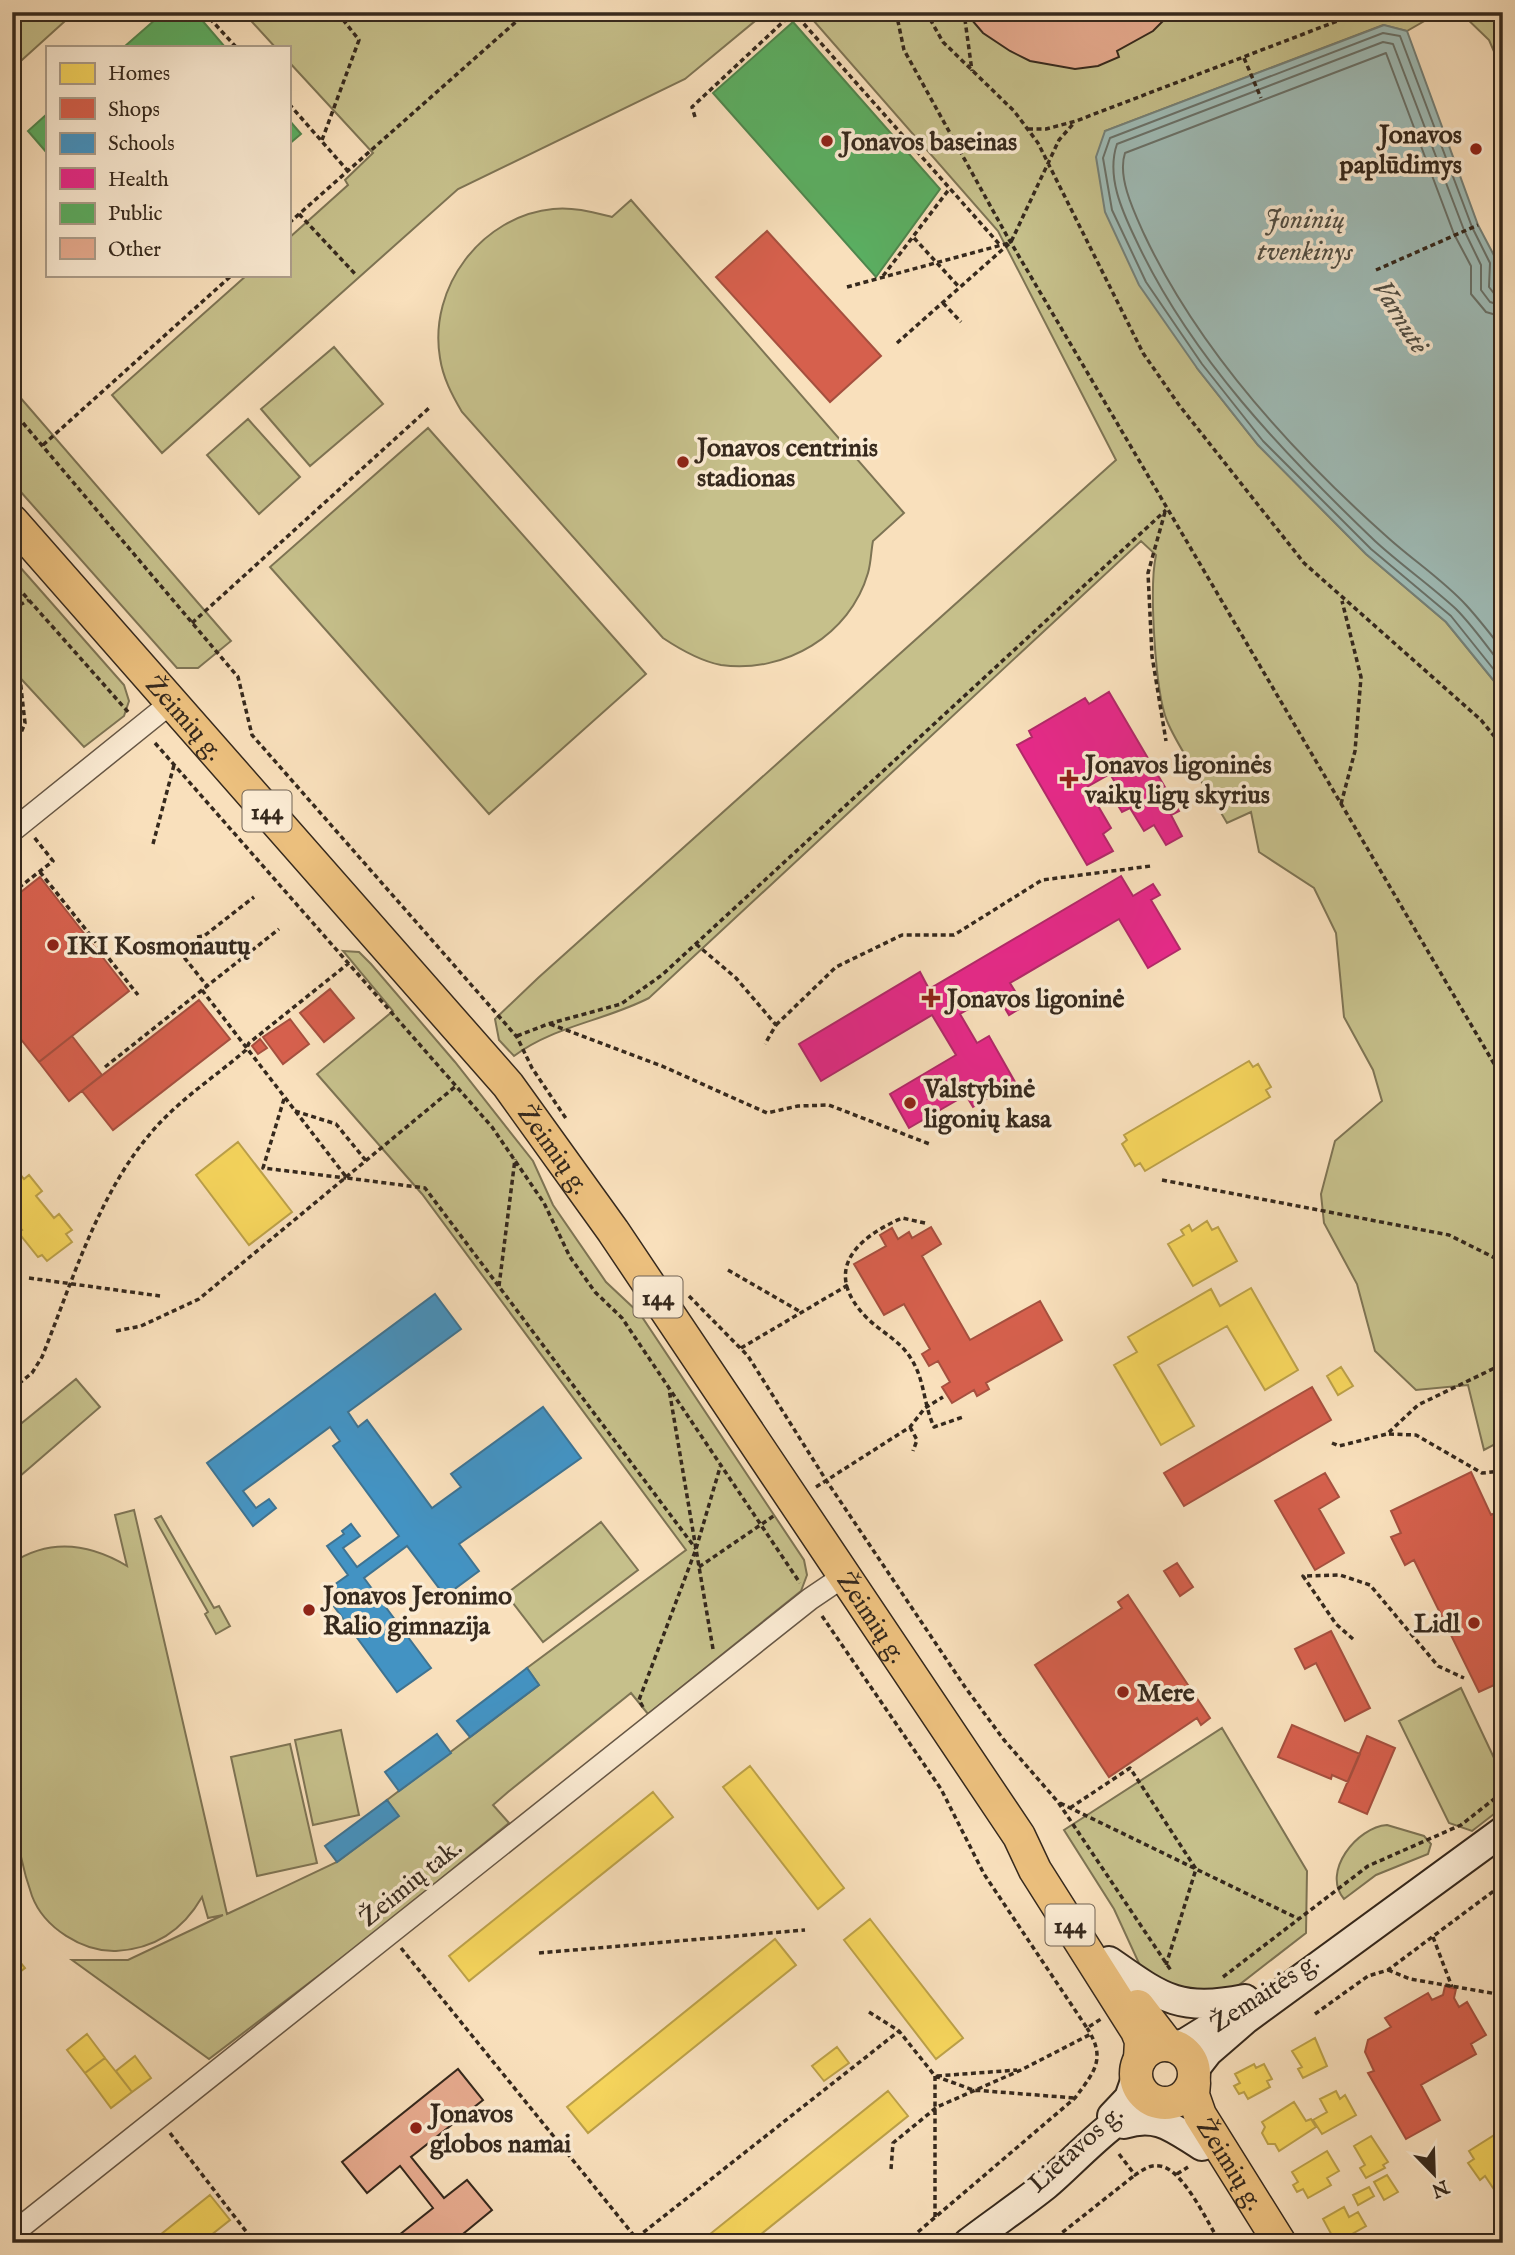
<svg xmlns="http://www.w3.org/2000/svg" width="1515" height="2255" font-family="'IM FELL English',serif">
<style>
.green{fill:#c6c08b;stroke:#7e7454;stroke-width:2}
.water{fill:#9fbcb7;stroke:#758179;stroke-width:2}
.homes{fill:#f6d55c;stroke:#bca149;stroke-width:2}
.shops{fill:#d6604d;stroke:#a6503f;stroke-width:2}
.schools{fill:#4393c3;stroke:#3f7391;stroke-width:2}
.health{fill:#e7298a;stroke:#b22969;stroke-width:2}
.public{fill:#5aae61;stroke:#4f864d;stroke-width:2}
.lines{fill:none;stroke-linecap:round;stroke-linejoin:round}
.shore{stroke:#6a726a;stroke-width:2}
.building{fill:#e7ab8f;stroke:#36291d;stroke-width:2}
.minor-casing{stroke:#675745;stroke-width:24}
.secondary-casing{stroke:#36291d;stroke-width:32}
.primary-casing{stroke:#36291d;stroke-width:35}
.path{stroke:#36291d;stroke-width:3.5;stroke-dasharray:5 3.5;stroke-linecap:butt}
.minor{stroke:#fbebd3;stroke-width:21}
.secondary{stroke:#fbebd3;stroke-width:28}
.primary{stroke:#ecc07e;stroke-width:32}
.poi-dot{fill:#8f2418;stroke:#fbebd3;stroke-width:2.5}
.labels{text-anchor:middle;stroke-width:7;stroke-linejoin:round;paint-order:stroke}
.shield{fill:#fbebd3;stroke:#716354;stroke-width:2}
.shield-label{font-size:24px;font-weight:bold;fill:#36291d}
.poi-label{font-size:26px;font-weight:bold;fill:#36291d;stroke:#fbebd3;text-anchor:start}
.street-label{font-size:26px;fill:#36291d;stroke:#fbebd3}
.water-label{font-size:28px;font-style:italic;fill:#504e44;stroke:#fbebd3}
</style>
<rect width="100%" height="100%" fill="#f9e0bc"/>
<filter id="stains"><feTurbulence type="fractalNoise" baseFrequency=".00286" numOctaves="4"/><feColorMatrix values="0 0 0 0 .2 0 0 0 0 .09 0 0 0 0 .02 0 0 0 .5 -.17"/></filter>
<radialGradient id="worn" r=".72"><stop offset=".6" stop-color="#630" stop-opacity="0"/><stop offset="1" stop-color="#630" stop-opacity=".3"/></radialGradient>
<path class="green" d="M 12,12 L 75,12 L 12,69 Z
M 243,12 L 766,12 L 685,79 L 458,189 L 162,453 L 112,395 L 247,275 L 289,275 L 289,238 L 348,185 L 345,180 L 373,153 L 289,62 L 289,47 L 275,47 Z
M 806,12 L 1440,12 L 1407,31 L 1383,25 L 1105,131 L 1197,368 L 1258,445 L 1366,554 L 1446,622 L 1503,692 L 1503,1440 L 1484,1450 L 1468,1385 L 1416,1390 L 1375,1351 L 1357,1284 L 1324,1223 L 1321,1194 L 1335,1141 L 1382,1101 L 1373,1070 L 1344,1017 L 1336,933 L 1314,888 L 1259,852 L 1251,812 L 1227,823 C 1210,793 1180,752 1167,721 C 1155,691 1149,587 1156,555 L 1141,541 L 649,998 C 604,1021 554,1026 514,1056 L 499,1040 L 495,1019 L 538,978 L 1116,460 L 998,231 Z
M 1460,12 L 1503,12 L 1503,72 L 1489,40 Z
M 631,200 L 904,513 L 873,541 C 871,551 871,563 868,573 C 850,635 785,674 721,665 C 700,661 681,650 663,638 L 462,412 C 452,395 443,378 440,358 C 428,287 482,216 553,209 C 574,207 592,212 612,217 Z
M 334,347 L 383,404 L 310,466 L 261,409 Z
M 12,388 L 231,641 L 198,668 L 177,668 L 12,482 Z
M 248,419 L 300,477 L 259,514 L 207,455 Z
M 428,428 L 646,674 L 489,814 L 270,567 Z
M 12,558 L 124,685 L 129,701 L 124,716 L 84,747 L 12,669 Z
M 343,951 L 359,952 L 371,964 L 455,1062 L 533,1161 L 553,1205 L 606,1282 L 640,1314 L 804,1560 L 807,1575 L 801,1591 L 648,1714 L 631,1693 L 508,1792 L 493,1805 L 509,1823 L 376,1932 L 209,2059 L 72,1960 L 128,1960 L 223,1915 L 208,1918 L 202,1897 C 183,1930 154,1949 116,1951 C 83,1952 44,1928 32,1896 C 10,1834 12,1776 12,1712 C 12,1662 12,1612 12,1563 C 50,1538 90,1544 127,1566 L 115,1515 L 134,1510 L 227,1914 L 337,1862 L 398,1816 L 387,1800 L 539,1685 L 527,1668 L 686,1550 L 422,1194 L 317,1074 L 393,1011 Z
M 76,1379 L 100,1407 L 12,1483 L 12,1431 Z
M 161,1516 L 214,1608 L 219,1606 L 230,1626 L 216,1634 L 205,1614 L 208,1612 L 155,1519 Z
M 601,1522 L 638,1570 L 543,1642 L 506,1594 Z
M 1461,1688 L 1503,1777 L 1503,1807 L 1472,1831 L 1449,1823 L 1399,1721 Z
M 1222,1728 L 1307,1871 L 1306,1933 L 1235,1988 L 1204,1999 L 1143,1972 L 1114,1909 L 1064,1830 Z
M 341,1730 L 359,1815 L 313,1825 L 295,1740 Z
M 290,1744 L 317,1863 L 257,1876 L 231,1757 Z
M 1387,1825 L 1424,1836 L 1431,1844 L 1428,1854 L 1376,1875 L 1344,1899 C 1321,1872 1357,1827 1387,1825 Z"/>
<path class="water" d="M 1384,25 L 1407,31 L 1478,225 L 1498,263 L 1495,284 L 1503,294 L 1503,692 L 1446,622 L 1366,554 L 1258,445 L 1197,368 L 1139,285 L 1105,212 L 1096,157 L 1105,131 Z"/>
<path class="homes" d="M 1249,1061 L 1253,1067 L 1258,1064 L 1271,1087 L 1266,1090 L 1270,1097 L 1145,1171 L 1140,1163 L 1135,1166 L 1122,1144 L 1127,1140 L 1124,1135 Z
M 238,1142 L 292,1212 L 249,1245 L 196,1175 Z
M 12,1164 L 24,1179 L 29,1175 L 42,1191 L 36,1196 L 54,1218 L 59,1214 L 72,1230 L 66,1234 L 72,1242 L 47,1261 L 42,1255 L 38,1257 L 18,1232 L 22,1230 L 12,1218 Z
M 1207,1221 L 1212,1230 L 1218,1227 L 1237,1261 L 1193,1286 L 1168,1244 L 1184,1235 L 1181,1230 L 1189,1225 L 1192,1231 Z
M 1251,1288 L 1298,1370 L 1265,1390 L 1227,1326 L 1158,1365 L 1194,1426 L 1161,1445 L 1114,1365 L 1137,1352 L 1128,1337 L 1211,1289 L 1220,1306 Z
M 1341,1367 L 1353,1386 L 1338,1395 L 1327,1376 Z
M 750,1766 L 844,1888 L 818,1909 L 723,1787 Z
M 653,1792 L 673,1817 L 469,1981 L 449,1956 Z
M 870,1919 L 963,2038 L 936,2059 L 844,1940 Z
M 775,1939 L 796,1965 L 588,2133 L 567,2107 Z
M 16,1957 L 25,1968 L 12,1978 L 12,1960 Z
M 87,2034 L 105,2058 L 85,2073 L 67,2050 Z
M 1315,2038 L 1327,2066 L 1303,2078 L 1298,2069 L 1302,2067 L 1292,2051 Z
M 837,2047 L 849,2063 L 824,2081 L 812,2066 Z
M 135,2056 L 151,2078 L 132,2092 L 116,2071 Z
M 105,2058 L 132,2092 L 111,2108 L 85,2073 Z
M 1254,2064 L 1256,2068 L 1264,2064 L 1272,2079 L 1267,2081 L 1270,2087 L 1248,2099 L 1244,2092 L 1239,2094 L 1234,2086 L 1240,2083 L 1235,2074 Z
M 888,2091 L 908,2116 L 750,2243 L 699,2243 Z
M 1336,2091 L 1340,2099 L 1345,2095 L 1356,2115 L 1322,2134 L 1313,2120 L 1327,2112 L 1320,2099 Z
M 1294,2102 L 1306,2121 L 1311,2119 L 1316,2127 L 1279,2151 L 1275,2144 L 1268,2144 L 1262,2133 L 1265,2127 L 1262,2122 Z
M 1496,2134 L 1500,2141 L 1503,2139 L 1503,2216 L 1495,2204 L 1501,2200 L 1485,2176 L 1480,2180 L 1468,2163 L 1474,2159 L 1469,2151 Z
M 1371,2136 L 1388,2162 L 1383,2165 L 1385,2168 L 1366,2178 L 1360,2168 L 1365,2165 L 1354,2146 Z
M 1327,2151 L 1339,2171 L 1327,2178 L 1331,2185 L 1308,2198 L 1303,2189 L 1297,2192 L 1293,2185 L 1298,2182 L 1292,2172 Z
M 1387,2175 L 1398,2192 L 1384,2200 L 1374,2182 Z
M 1369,2187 L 1374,2196 L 1358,2205 L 1353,2195 Z
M 210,2195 L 230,2220 L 201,2243 L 150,2243 Z
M 1344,2207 L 1349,2217 L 1358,2212 L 1366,2226 L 1336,2243 L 1323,2219 Z"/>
<path class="shops" d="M 767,231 L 881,356 L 830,402 L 716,277 Z
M 40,877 L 129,991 L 39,1062 L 12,1028 L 12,899 Z
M 330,989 L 354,1018 L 324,1042 L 300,1013 Z
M 199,1000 L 230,1039 L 113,1130 L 82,1091 Z
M 290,1019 L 309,1044 L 283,1064 L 263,1037 Z
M 72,1036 L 102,1075 L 69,1101 L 39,1062 Z
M 260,1039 L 267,1048 L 258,1054 L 252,1046 Z
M 931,1227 L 941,1244 L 922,1256 L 970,1340 L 1040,1301 L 1062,1340 L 986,1383 L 989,1389 L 977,1396 L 974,1390 L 952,1403 L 942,1387 L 950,1382 L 938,1361 L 929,1366 L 922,1354 L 930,1349 L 904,1304 L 884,1315 L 854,1264 L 886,1246 L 880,1235 L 892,1228 L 898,1239 L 909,1232 L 912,1238 Z
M 1312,1387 L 1331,1420 L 1184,1506 L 1164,1473 Z
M 1471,1472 L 1491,1515 L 1503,1509 L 1503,1681 L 1479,1692 L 1414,1560 L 1405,1565 L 1391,1537 L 1401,1533 L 1391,1511 Z
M 1325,1473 L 1339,1497 L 1319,1509 L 1344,1553 L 1315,1570 L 1275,1501 Z
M 1177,1563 L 1193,1587 L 1180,1596 L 1164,1571 Z
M 1128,1595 L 1210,1718 L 1201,1725 L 1197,1718 L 1109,1777 L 1035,1665 L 1122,1608 L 1118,1602 Z
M 1331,1631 L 1370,1708 L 1345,1721 L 1316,1663 L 1305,1669 L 1295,1649 Z
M 1292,1725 L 1360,1754 L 1348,1782 L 1332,1775 L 1331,1779 L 1278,1757 Z
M 1367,1736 L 1395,1748 L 1367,1814 L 1339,1802 Z
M 1445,1986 L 1456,1989 L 1454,1998 L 1459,2007 L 1467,2002 L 1486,2035 L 1471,2044 L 1476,2054 L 1421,2085 L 1440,2120 L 1406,2139 L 1368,2073 L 1374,2071 L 1365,2052 L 1368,2040 L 1391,2027 L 1385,2018 L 1428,1993 L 1432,2000 L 1443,1995 Z"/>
<path class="schools" d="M 435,1294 L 461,1329 L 348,1412 L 358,1427 L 367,1420 L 432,1508 L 461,1487 L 451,1474 L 543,1407 L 581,1458 L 459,1544 L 479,1571 L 445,1596 L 407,1546 L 364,1578 L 431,1668 L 397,1692 L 330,1601 L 340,1594 L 334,1585 L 348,1575 L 327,1546 L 344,1534 L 342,1531 L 351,1524 L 360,1536 L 343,1548 L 357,1567 L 399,1536 L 333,1446 L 340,1441 L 330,1427 L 243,1491 L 256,1508 L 269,1499 L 276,1508 L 253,1526 L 207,1463 Z
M 527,1668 L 539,1685 L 470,1737 L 457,1721 Z
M 437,1734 L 451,1753 L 399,1791 L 385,1772 Z
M 387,1800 L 399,1816 L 337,1862 L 325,1846 Z"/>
<path class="health" d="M 1109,692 L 1179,811 L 1171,815 L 1182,836 L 1166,845 L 1154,825 L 1144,831 L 1130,808 L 1122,812 L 1108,789 L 1116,784 L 1110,774 L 1087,787 L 1111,828 L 1103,834 L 1113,851 L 1087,865 L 1017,745 L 1032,737 L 1029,731 L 1085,698 L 1089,704 Z
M 1121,876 L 1133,896 L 1153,884 L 1160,895 L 1151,900 L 1180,949 L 1148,968 L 1119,919 L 1010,983 L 1024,1006 L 1009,1015 L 996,993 L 960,1014 L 977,1043 L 989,1036 L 1015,1082 L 973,1107 L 964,1092 L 957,1096 L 959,1099 L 909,1128 L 890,1094 L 956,1055 L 932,1015 L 821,1081 L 799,1044 L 920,972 L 929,989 Z"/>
<path class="public" d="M 164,12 L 195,12 L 225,47 L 124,47 Z
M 793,22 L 940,189 L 876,277 L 713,93 Z
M 47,114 L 47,153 L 28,131 Z
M 289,120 L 301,134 L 289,144 Z"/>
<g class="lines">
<path class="shore" d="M 1503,297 L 1496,296 L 1489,287 L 1490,263 L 1472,227 L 1400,36 L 1383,33 L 1110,138 L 1103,158 L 1112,210 L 1146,282 L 1202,364 L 1263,441 L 1371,549 L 1451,616 L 1503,681
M 1503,306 L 1490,302 L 1481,290 L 1481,265 L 1464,230 L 1393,44 L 1383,42 L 1117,144 C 1106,176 1122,211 1136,240 C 1190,356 1283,453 1375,541 C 1401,565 1430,585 1456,609 C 1473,626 1488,648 1503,667
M 1503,317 L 1486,312 L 1471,294 L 1471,266 L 1454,234 L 1386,53 L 1125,153 C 1117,177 1134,212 1144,234 C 1198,349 1291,451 1385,535 C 1411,559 1442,579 1466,605 C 1479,619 1491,635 1503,650"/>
</g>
<path class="building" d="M 965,12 L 1172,12 L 1153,31 L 1117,51 L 1119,57 L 1098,66 L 1075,69 L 1030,61 L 1010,51 L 983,33 Z
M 458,2069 L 483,2100 L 411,2157 L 444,2198 L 467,2180 L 492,2210 L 452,2243 L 389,2243 L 433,2208 L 400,2166 L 367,2193 L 342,2162 Z"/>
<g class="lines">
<g class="minor-casing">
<path id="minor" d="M 12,831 L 172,702
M 12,2234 L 810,1599 L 844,1576"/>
</g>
<g class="secondary-casing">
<path id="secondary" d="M 1109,1961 C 1162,1998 1178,2012 1245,1999
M 1174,2046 L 1185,2043 L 1227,2017
M 1194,2070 L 1208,2052 L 1246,2019 L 1503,1831
M 1112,2116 L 1129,2098 L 1136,2078
M 1124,2124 C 1158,2113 1174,2129 1202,2146
M 968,2243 C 994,2223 1021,2205 1046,2185 C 1075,2161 1121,2107 1157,2102"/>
</g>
<g class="primary-casing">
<g id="primary">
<path id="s1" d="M 12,521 L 508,1085 L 613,1231 L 1019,1836 L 1035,1870 L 1137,2031 L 1141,2041 L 1140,2059"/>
<path d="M 1138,2006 L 1168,2045"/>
<circle cx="1165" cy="2074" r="29"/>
<path id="s2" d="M 1194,2083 L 1193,2095 L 1200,2115 L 1280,2243"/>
</g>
</g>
<path class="path" d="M 204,12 L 236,47
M 896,12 L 904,50 L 1007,236 L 1503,1079
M 926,12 L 943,42 L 1014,111 L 1038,143 L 1143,353 L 1179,405 L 1304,563 L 1481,720 L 1503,747
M 960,12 L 965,20 L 972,71
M 1244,58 L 1261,98
M 289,104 L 347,170
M 695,117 L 692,107 L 784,21 L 796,15 L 1000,245
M 1028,129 L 1046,129 L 1076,121 L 1361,12
M 322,140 L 359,40 L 337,12
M 299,214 L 357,276
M 289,223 L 527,12
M 914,238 L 960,288
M 1376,270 L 1478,225
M 883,276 L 950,188
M 847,287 L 1009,243
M 943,303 L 961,322
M 897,343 L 1011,242 L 1059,140 L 1074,123
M 12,410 L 238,677 L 252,735 L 517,1037 L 532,1068 L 567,1120
M 43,445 L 232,275
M 1165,512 L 1148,573 L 1152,656 L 1166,741
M 12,581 L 129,713
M 12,609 L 29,600
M 192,623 L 429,408
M 155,743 L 492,1127 L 544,1203 L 570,1257 L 595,1292 L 622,1318 L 800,1583
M 12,755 L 25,723 L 15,634 L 20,607
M 1341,804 L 1355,751 L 1361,677 L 1342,601
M 153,844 L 174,765
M 40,872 L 138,995
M 12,893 L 53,861 L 34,837
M 197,937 L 204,936 L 254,897
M 696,944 L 736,978 L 776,1025 L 765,1044
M 179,951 L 207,986
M 202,990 L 347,1178 L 425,1188 L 696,1549
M 550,1024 L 662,1066 L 767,1113 L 798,1106 L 829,1105 L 932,1145
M 776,1025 L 836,967 L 902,935 L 954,935 L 1042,880 L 1151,866
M 517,1036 L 548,1024 L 621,1004 L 662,975 L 1166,510
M 105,1067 L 279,929
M 284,1099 L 263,1168 L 346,1178
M 295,1111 L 336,1124 L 367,1162
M 1162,1180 L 1449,1235 L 1503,1262
M 925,1223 L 902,1218 C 856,1238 821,1271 867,1318 C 881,1332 899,1340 910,1357 C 925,1379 923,1403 934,1427 L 963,1417
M 728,1270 L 801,1312
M 29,1278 L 160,1296
M 499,1286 L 515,1159
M 689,1296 L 748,1356 L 826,1480 L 965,1687 L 1004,1740 L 1058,1802 L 1172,1972
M 116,1331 L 141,1326 L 199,1299 L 456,1086
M 741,1348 L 848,1285
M 12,1389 L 32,1373 L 42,1357 C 73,1280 99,1190 156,1127 C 182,1098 217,1075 246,1050 L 249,1043 L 349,963
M 910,1427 L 917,1440 L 913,1451
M 1389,1434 L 1416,1435 L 1482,1473 L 1503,1471
M 1332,1443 L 1339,1446 L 1387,1434 L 1418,1405 L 1503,1364
M 816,1487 L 910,1427 L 925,1408 L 943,1397
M 699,1567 L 775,1515
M 822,1616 L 941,1789 L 984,1874 L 1087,2028 L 1101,2019
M 1353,1639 L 1336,1624 L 1303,1576 L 1340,1575 L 1370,1585 L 1438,1666 L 1464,1678
M 713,1649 L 696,1549 L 721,1464
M 643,1707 L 639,1700 L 696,1549 L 669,1389
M 1060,1803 L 1299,1919
M 1070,1808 L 1130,1768 L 1196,1869 L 1166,1965
M 12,1890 L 20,1924 L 12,1926
M 1433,1937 L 1452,1987
M 401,1948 L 640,2243
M 539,1953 L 805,1930
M 1388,1970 L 1410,1979 L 1503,1995
M 1223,1977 L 1368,1866 L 1461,1825 L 1503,1792
M 869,2012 L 899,2031 L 935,2076 L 973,2090 L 1075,2098
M 1315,2014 L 1368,1976 L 1388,1970 L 1503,1884
M 935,2076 L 935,2217
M 937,2076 L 1017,2070
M 170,2133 L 255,2243
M 1119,2154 L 1135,2175 C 1143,2170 1150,2164 1160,2166 C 1183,2169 1208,2223 1220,2243
M 891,2169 L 893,2143 L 937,2107 L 1021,2070 L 1091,2034
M 1177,2174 L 1188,2167
M 630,2243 L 899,2031
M 905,2243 L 1075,2098 C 1094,2072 1107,2059 1087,2028
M 1049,2243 L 1135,2175"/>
<use href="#minor" class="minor"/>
<use href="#secondary" class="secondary"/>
<use href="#primary" class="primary"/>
</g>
<g class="poi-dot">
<circle cx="827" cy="141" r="7"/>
<circle cx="1476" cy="149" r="7"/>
<circle cx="683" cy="462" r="7"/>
<path d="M1065.5 768.5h7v7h7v7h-7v7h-7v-7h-7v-7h7z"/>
<circle cx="53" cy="945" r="7"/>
<path d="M927.5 987.5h7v7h7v7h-7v7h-7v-7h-7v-7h7z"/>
<circle cx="910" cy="1103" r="7"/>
<circle cx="309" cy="1610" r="7"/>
<circle cx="1474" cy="1623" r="7"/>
<circle cx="1123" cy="1692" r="7"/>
<circle cx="416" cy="2128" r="7"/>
</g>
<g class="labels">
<g class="shield">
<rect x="242.5" y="790.5" width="49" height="41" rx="5"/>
<rect x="633.5" y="1276.5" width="49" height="41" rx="5"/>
<rect x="1045.5" y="1904.5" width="49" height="41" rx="5"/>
</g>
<g class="shield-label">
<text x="267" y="819">144</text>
<text x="658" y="1305">144</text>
<text x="1070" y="1933">144</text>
</g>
<g class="poi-label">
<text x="1462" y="143" text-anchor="end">Jonavos<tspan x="1462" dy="30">paplūdimys</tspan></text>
<text x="841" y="150">Jonavos baseinas</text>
<text x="697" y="456">Jonavos centrinis<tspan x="697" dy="30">stadionas</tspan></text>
<text x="1085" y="773">Jonavos ligoninės<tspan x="1085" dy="30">vaikų ligų skyrius</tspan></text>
<text x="67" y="954">IKI Kosmonautų</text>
<text x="947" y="1007">Jonavos ligoninė</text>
<text x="924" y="1097">Valstybinė<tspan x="924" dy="30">ligonių kasa</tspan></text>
<text x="323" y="1604">Jonavos Jeronimo<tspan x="323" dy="30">Ralio gimnazija</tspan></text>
<text x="1460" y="1632" text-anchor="end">Lidl</text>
<text x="1137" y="1701">Mere</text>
<text x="430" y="2122">Jonavos<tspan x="430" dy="30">globos namai</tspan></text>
</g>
<g class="street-label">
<text dy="9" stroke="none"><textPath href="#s1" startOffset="262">Žeimių g.</textPath></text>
<text dy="9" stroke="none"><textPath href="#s1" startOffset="830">Žeimių g.</textPath></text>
<text dy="9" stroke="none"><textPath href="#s1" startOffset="1396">Žeimių g.</textPath></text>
<text transform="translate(410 1882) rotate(-39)" y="9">Žeimių tak.</text>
<text transform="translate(1264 1992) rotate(-33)" y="9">Žemaitės g.</text>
<text transform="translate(1075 2148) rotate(-42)" y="9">Lietavos g.</text>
<text dy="9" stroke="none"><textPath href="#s2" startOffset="91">Žeimių g.</textPath></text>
</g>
<g class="water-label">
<text x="1305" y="228">Joninių<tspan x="1305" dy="32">tvenkinys</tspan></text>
<text transform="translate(1402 316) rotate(58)" y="10">Varnutė</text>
</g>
</g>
<rect width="1515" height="2255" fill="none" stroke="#f9e0bc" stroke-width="42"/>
<rect x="14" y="14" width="1487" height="2227" fill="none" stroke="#36291d" stroke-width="3.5"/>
<rect x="21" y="21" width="1473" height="2213" fill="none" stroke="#36291d" stroke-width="2"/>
<rect x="46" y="46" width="245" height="231" fill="#fbebd3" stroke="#ac9d8a" stroke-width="2"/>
<rect x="60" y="63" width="35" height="21" fill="#f6d55c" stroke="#ac9d8a" stroke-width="2"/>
<text x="108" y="80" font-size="21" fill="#36291d">Homes</text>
<rect x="60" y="98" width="35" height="21" fill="#d6604d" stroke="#ac9d8a" stroke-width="2"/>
<text x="108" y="116" font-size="21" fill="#36291d">Shops</text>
<rect x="60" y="133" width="35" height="21" fill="#4393c3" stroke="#ac9d8a" stroke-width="2"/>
<text x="108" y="150" font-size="21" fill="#36291d">Schools</text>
<rect x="60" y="168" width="35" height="21" fill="#e7298a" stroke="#ac9d8a" stroke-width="2"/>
<text x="108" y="186" font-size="21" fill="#36291d">Health</text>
<rect x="60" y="203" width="35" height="21" fill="#5aae61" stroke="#ac9d8a" stroke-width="2"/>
<text x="108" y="220" font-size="21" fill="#36291d">Public</text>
<rect x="60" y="238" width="35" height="21" fill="#e7ab8f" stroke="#ac9d8a" stroke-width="2"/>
<text x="108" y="256" font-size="21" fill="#36291d">Other</text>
<g transform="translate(1434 2174) rotate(157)" stroke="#fbebd3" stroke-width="5" paint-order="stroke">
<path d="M0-5L12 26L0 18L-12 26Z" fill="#36291d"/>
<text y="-10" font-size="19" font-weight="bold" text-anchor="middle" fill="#36291d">N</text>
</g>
<rect width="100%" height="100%" filter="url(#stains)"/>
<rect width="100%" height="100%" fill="url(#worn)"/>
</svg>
